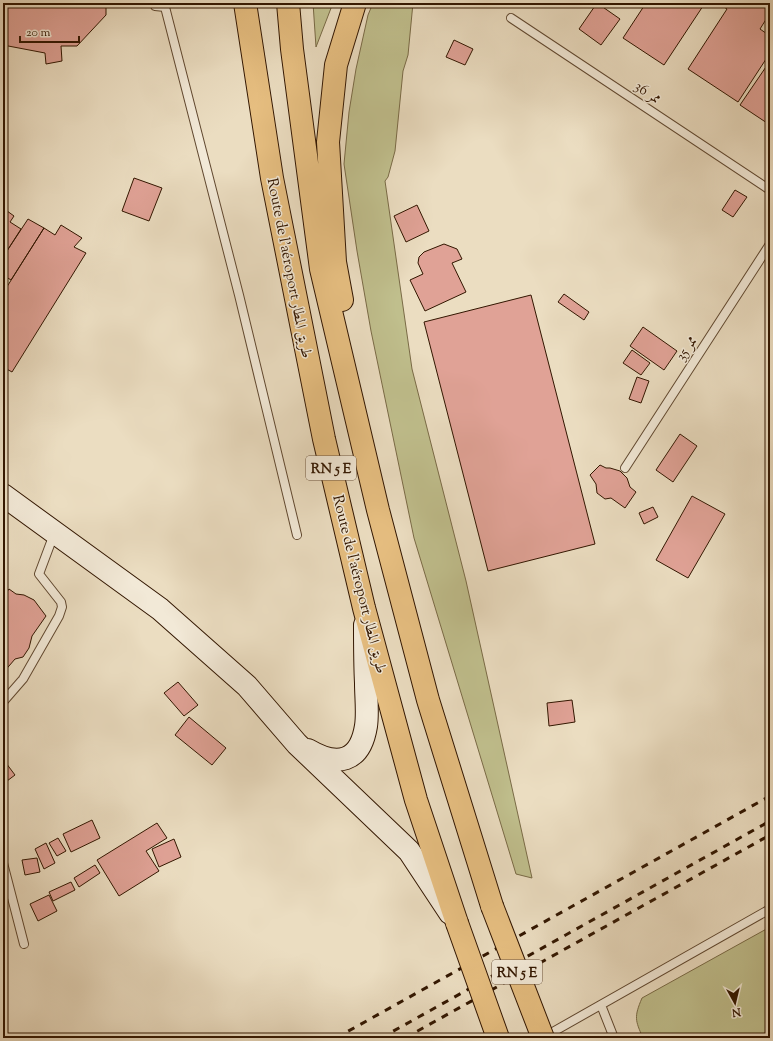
<svg xmlns="http://www.w3.org/2000/svg" width="773" height="1041" font-family="'Sorts Mill Goudy',Amiri,serif">
<style>
.green{fill:#c0bf8d;stroke:#796a46}
.building{fill:#e0a296;stroke:#321600}
.lines{fill:none;stroke-linecap:round;stroke-linejoin:round}
.lane-casing{stroke:#604830;stroke-width:10}
.secondary-casing{stroke:#321600;stroke-width:24}
.highway-casing{stroke:#321600;stroke-width:24}
.lane{stroke:#f2e9d7;stroke-width:8}
.secondary{stroke:#f2e9d7;stroke-width:22}
.highway{stroke:#e6be80;stroke-width:22}
.rail{stroke:#321600;stroke-width:3;stroke-dasharray:7 7;stroke-linecap:butt}
.highway-bridge-casing{stroke:#321600;stroke-width:24;stroke-linecap:butt}
.highway-bridge{stroke:#e6be80;stroke-width:22}
.labels{text-anchor:middle;stroke-width:3;stroke-linejoin:round;paint-order:stroke}
.shield{fill:#f2e9d7;stroke:#6c5540;stroke-width:1}
.shield-label{font-size:14px;font-weight:bold;fill:#321600}
.street-label{font-size:15px;fill:#321600;stroke:#f2e9d7}
</style>
<rect width="100%" height="100%" fill="#ebddc1"/>
<filter id="stains"><feTurbulence type="fractalNoise" baseFrequency=".005" numOctaves="4"/><feColorMatrix values="0 0 0 0 .2 0 0 0 0 .09 0 0 0 0 .02 0 0 0 .5 -.17"/></filter>
<radialGradient id="worn" r=".72"><stop offset=".6" stop-color="#630" stop-opacity="0"/><stop offset="1" stop-color="#630" stop-opacity=".3"/></radialGradient>
<path class="green" d="M 313,3 L 333,3 L 316,47 Z
M 373,3 L 413,3 L 408,55 L 403,71 L 395,151 L 388,177 L 385,181 L 412,369 L 466,581 L 532,878 L 516,874 L 414,538 L 371,331 L 357,251 L 344,164 L 349,112 L 356,69 L 368,15 Z
M 770,927 L 770,1038 L 643,1038 C 635,1020 634,1017 642,998 Z"/>
<path class="building" d="M 3,3 L 106,3 L 106,15 L 77,46 L 61,46 L 62,61 L 46,64 L 45,53 L 3,45 Z
M 597,3 L 620,19 L 601,45 L 579,29 Z
M 646,3 L 705,3 L 664,65 L 623,38 Z
M 718,3 L 770,3 L 770,13 L 760,29 L 770,36 L 770,53 L 738,102 L 688,69 L 727,9 Z
M 454,40 L 473,49 L 465,65 L 446,57 Z
M 770,61 L 770,125 L 740,105 Z
M 134,178 L 162,188 L 149,221 L 122,211 Z
M 735,190 L 747,197 L 733,217 L 722,210 Z
M 417,205 L 429,231 L 406,242 L 394,216 Z
M 3,208 L 14,216 L 10,222 L 21,229 L 3,257 Z
M 28,219 L 44,228 L 11,280 L 3,275 L 3,257 Z
M 61,225 L 82,238 L 74,247 L 86,253 L 12,372 L 3,367 L 3,293 L 44,228 L 55,235 Z
M 444,244 L 457,249 L 462,259 L 452,263 L 466,292 L 425,311 L 410,280 L 423,274 L 418,263 L 419,257 L 424,252 Z
M 564,294 L 589,312 L 584,320 L 558,302 Z
M 531,295 L 595,544 L 488,571 L 424,322 Z
M 643,327 L 677,351 L 664,370 L 630,346 Z
M 632,350 L 650,363 L 641,375 L 623,363 Z
M 637,377 L 649,381 L 641,403 L 629,399 Z
M 680,434 L 697,446 L 673,482 L 656,470 Z
M 600,465 L 606,468 L 610,468 L 620,471 L 627,478 L 630,487 L 636,492 L 625,508 L 611,498 L 605,499 L 597,493 L 596,484 L 590,475 Z
M 692,496 L 725,514 L 688,578 L 656,560 Z
M 653,507 L 658,517 L 644,524 L 639,513 Z
M 9,589 L 16,594 L 24,595 L 34,600 L 46,616 L 32,636 L 29,648 L 23,657 L 15,659 L 3,673 L 3,597 Z
M 178,682 L 198,705 L 184,716 L 164,693 Z
M 572,700 L 575,722 L 549,726 L 547,703 Z
M 189,717 L 226,748 L 212,765 L 175,735 Z
M 6,763 L 15,775 L 3,784 L 3,766 Z
M 92,820 L 100,838 L 71,852 L 63,834 Z
M 157,823 L 167,838 L 146,851 L 159,871 L 119,896 L 97,860 Z
M 58,838 L 66,851 L 57,856 L 49,843 Z
M 174,839 L 181,857 L 159,867 L 152,849 Z
M 46,843 L 55,863 L 44,869 L 35,849 Z
M 37,858 L 40,872 L 25,875 L 22,860 Z
M 95,865 L 100,873 L 79,887 L 74,878 Z
M 71,882 L 75,890 L 53,901 L 49,892 Z
M 49,895 L 57,911 L 38,921 L 30,904 Z"/>
<g class="lines">
<g class="lane-casing">
<path id="lane" d="M 154,3 L 155,6 L 165,7 L 239,295 L 297,535
M 511,18 L 770,190
M 625,468 L 770,244
M 3,702 L 23,679 L 59,616 L 62,607 L 61,602 L 39,574 L 54,534
M 3,863 L 24,944
M 601,1005 L 614,1038
M 544,1037 L 770,909"/>
</g>
<g class="secondary-casing">
<path id="secondary" d="M 3,495 L 160,609 L 247,686 L 297,744 L 409,851 L 450,913
M 308,750 C 337,767 360,763 366,726 C 368,713 366,697 366,683 C 365,664 365,644 365,625"/>
</g>
<g class="highway-casing">
<path id="highway" d="M 245,3 L 272,178 L 324,439 L 364,608 L 416,800 L 457,923
M 288,3 L 292,49 L 321,269 L 378,510 L 428,700 L 492,906
M 342,300 L 335,262 L 328,142 L 336,65 L 355,3"/>
</g>
<use href="#lane" class="lane"/>
<use href="#secondary" class="secondary"/>
<use href="#highway" class="highway"/>
<path class="rail" d="M 336,1038 L 770,796
M 381,1038 L 770,821
M 405,1038 L 770,835"/>
<g class="highway-bridge-casing">
<path id="highway-bridge" d="M 492,906 L 543,1038
M 457,923 L 498,1038"/>
</g>
<use href="#highway-bridge" class="highway-bridge"/>
</g>
<g class="labels">
<g class="shield">
<rect x="306" y="456" width="50" height="24" rx="3"/>
<rect x="492" y="960" width="50" height="24" rx="3"/>
</g>
<g class="shield-label">
<text x="331" y="473">RN 5 E</text>
<text x="517" y="977">RN 5 E</text>
</g>
<g class="street-label">
<text transform="translate(648 92) rotate(34)" y="5">ممر 36</text>
<text transform="translate(290 268) rotate(79)" y="5">Route de l'aéroport طريق المطار</text>
<text transform="translate(686 348) rotate(-57)" y="5">ممر 35</text>
<text transform="translate(360 584) rotate(76)" y="5">Route de l'aéroport طريق المطار</text>
</g>
</g>
<rect width="773" height="1041" fill="none" stroke="#ebddc1" stroke-width="16"/>
<rect x="4" y="4" width="765" height="1033" fill="none" stroke="#321600" stroke-width="2"/>
<rect x="8" y="8" width="757" height="1025" fill="none" stroke="#321600"/>
<g transform="translate(735 1003) rotate(172)" stroke="#f2e9d7" stroke-width="3" paint-order="stroke">
<path d="M0-3L7 15L0 10L-7 15Z" fill="#321600"/>
<text y="-6" font-size="11" font-weight="bold" text-anchor="middle" fill="#321600">N</text>
</g>
<path d="M20 36v6h59v-6" fill="none" stroke="#321600" stroke-width="2"/>
<text x="26" y="36" font-size="12" fill="#321600" stroke="#f2e9d7" stroke-width="3" paint-order="stroke">20 m</text>
<rect width="100%" height="100%" filter="url(#stains)"/>
<rect width="100%" height="100%" fill="url(#worn)"/>
</svg>
